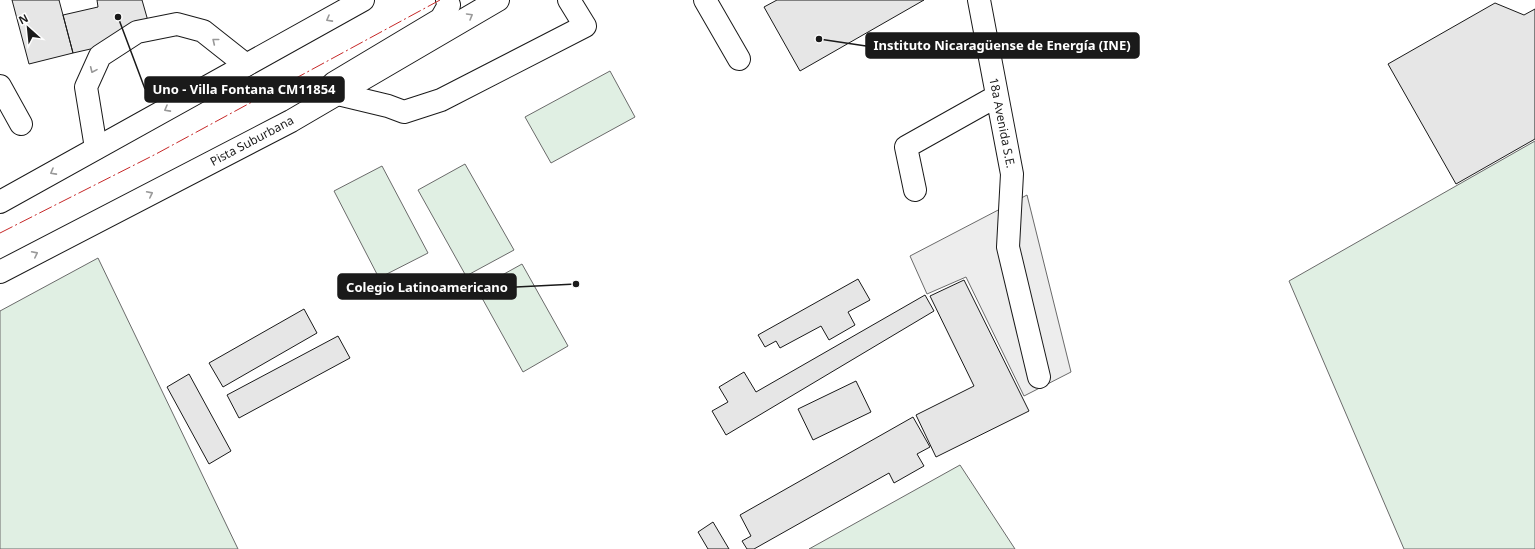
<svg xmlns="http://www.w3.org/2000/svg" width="1535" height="549" font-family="'Noto Sans',sans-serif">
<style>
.green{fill:#e0efe3;stroke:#6a6a6a}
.parking{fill:#ededed;stroke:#6a6a6a}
.building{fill:#e6e6e6;stroke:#1a1a1a}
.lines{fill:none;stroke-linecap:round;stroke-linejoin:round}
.minor-casing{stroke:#1a1a1a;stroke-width:24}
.major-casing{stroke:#1a1a1a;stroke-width:24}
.minor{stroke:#fff;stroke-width:22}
.major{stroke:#fff;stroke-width:22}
.power{stroke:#c62828;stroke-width:1;stroke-dasharray:14 3 2 3;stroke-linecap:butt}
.oneway{stroke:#989898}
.labels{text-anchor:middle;stroke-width:3;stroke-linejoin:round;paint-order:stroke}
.street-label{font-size:12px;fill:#1a1a1a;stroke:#fff}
.leader{fill:none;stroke:#1a1a1a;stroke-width:1.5}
.callout-dot{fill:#1a1a1a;stroke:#fff;stroke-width:1.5}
.callout{fill:#1a1a1a;stroke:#1a1a1a;stroke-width:1.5}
.callout-label{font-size:13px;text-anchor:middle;font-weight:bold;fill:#fff}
</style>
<rect width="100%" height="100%" fill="#fff"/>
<path class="green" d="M 610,71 L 635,117 L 551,163 L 525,117 Z
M 1535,141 L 1535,549 L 1404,549 L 1289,281 Z
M 465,164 L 514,250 L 466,276 L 418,190 Z
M 382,166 L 428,253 L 379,278 L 334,191 Z
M 98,258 L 238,549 L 0,549 L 0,311 Z
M 522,264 L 568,346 L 523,372 L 477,289 Z
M 960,465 L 1015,549 L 809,549 Z"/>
<path class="parking" d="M 1027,195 L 1071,372 L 1024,396 L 966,277 L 927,294 L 910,256 Z"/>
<path class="building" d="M 12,0 L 59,0 L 73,53 L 29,64 Z
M 97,0 L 142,0 L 152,35 L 73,53 L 63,15 L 98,7 Z
M 777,0 L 924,0 L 800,71 L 764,7 Z
M 1495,3 L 1524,15 L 1535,9 L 1535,139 L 1456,184 L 1388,64 Z
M 858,279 L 870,300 L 848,312 L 855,325 L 829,340 L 821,326 L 780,348 L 776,341 L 765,347 L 758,335 Z
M 964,280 L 1029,411 L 936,457 L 916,415 L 974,386 L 930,296 Z
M 925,295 L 934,311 L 726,435 L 712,411 L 728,402 L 719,387 L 744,372 L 756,392 Z
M 304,309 L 317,333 L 223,387 L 209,363 Z
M 338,336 L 350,358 L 239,418 L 227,395 Z
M 189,374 L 231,451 L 209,464 L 167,387 Z
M 856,381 L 871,412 L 813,440 L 798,409 Z
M 913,417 L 930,447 L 917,454 L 924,466 L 894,483 L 889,473 L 754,549 L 747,549 L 742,541 L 751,536 L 740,515 Z
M 713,522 L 729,549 L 708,549 L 698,532 Z"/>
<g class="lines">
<g class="minor-casing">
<path id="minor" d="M 705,0 L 739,59
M 979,0 L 1012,174 L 1008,247 L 1039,377
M 0,86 L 21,124
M 338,94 L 388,106 L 404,112 L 441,100 L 585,26 L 569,0
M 318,98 L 334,83 L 441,19 L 449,5 L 447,0
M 96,148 L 86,87 L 100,56 L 137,32 L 177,24 L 203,31 L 246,65
M 915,190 L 906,147 L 997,96"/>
</g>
<g class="major-casing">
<path id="major" d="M 0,202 L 363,0
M 0,272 L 291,121 L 498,0"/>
</g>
<use href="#minor" class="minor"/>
<use href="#major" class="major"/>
<path class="power" d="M 0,233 L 156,154 L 440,0"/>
</g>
<defs><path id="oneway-chevron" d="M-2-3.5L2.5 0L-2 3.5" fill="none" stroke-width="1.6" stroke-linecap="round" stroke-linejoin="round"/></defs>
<g class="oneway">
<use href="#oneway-chevron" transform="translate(470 16) rotate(-30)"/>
<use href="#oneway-chevron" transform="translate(329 19) rotate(151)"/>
<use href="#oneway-chevron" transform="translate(215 41) rotate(-141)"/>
<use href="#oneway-chevron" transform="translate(93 70) rotate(114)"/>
<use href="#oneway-chevron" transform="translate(167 109) rotate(151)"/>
<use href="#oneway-chevron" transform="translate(53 172) rotate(151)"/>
<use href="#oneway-chevron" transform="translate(150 194) rotate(-27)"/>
<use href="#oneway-chevron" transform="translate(35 254) rotate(-27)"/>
</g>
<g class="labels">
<g class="street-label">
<text transform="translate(1002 123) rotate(79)" y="4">18a Avenida S.E.</text>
<text transform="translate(252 141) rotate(-28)" y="4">Pista Suburbana</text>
</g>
</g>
<path class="leader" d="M819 39L866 46M118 17L145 89M576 284L516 287"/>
<g class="callout-dot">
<circle cx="819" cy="39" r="4"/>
<circle cx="118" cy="17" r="4"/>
<circle cx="576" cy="284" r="4"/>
</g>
<g class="callout">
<rect x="866" y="33" width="273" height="25" rx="4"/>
<rect x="145" y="77" width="199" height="25" rx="4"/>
<rect x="338" y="274" width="178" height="25" rx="4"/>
</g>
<g class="callout-label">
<text x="1002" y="50">Instituto Nicaragüense de Energía (INE)</text>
<text x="244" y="94">Uno - Villa Fontana CM11854</text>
<text x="427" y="292">Colegio Latinoamericano</text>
</g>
<g transform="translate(28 28) rotate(333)" stroke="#ffffff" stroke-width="3" paint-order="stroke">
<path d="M0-3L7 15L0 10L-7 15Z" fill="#1a1a1a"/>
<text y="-6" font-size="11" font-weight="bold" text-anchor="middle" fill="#1a1a1a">N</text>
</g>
</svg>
